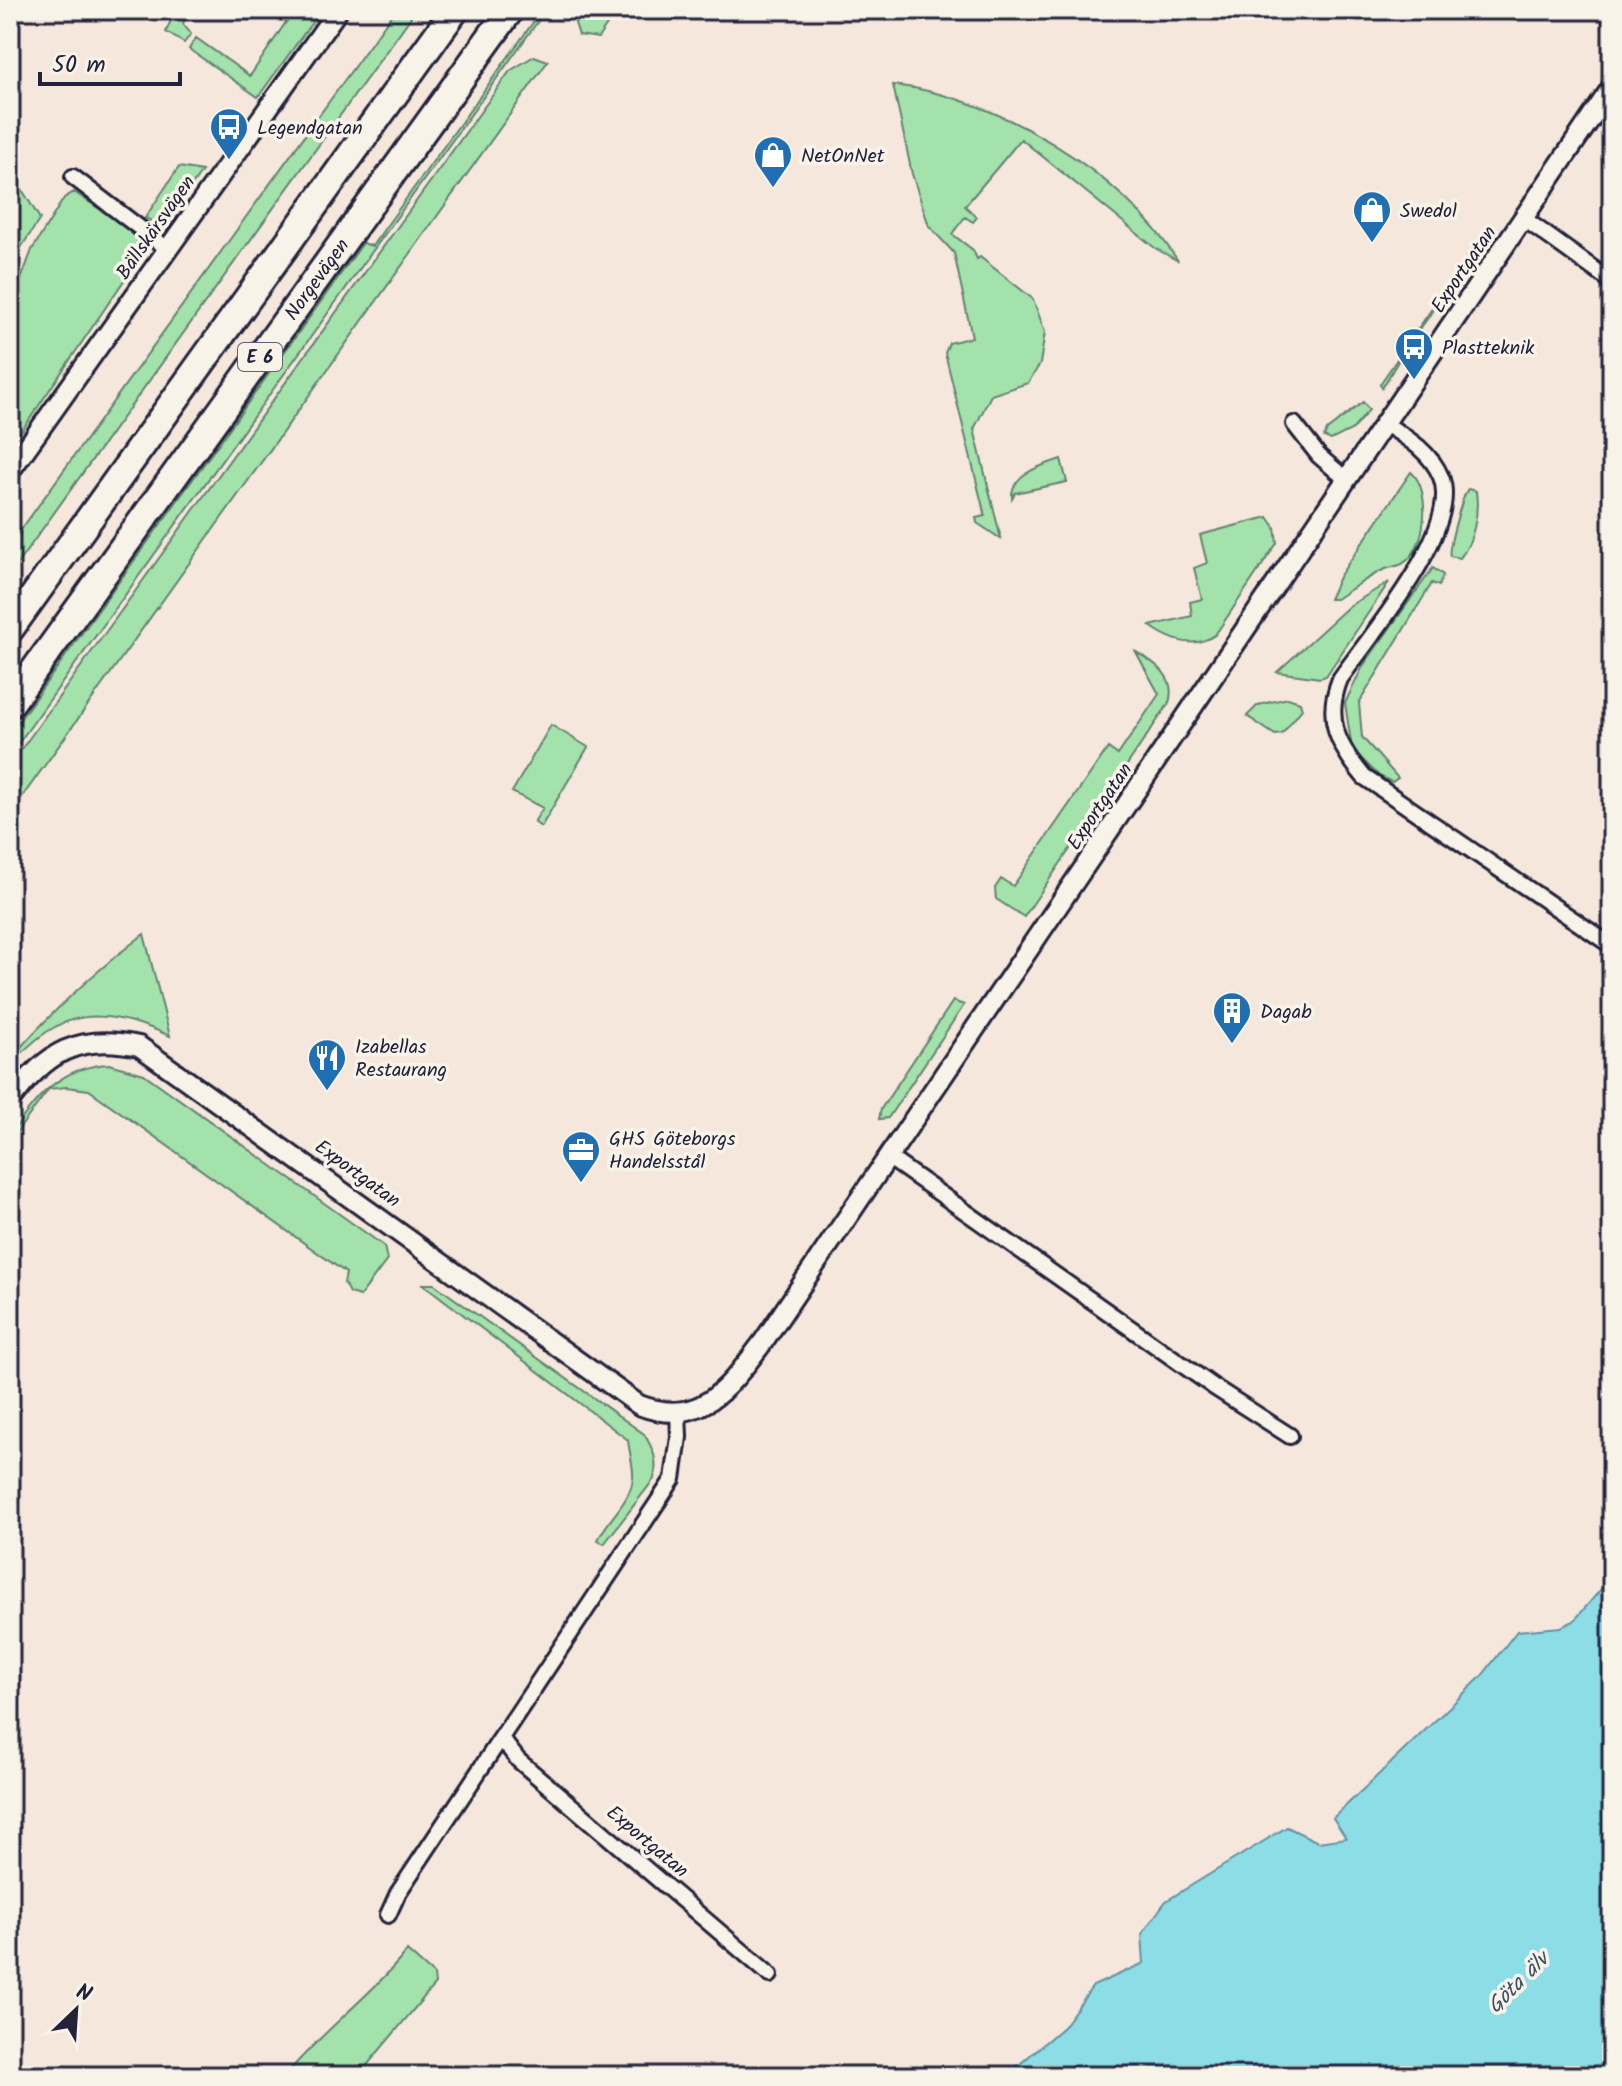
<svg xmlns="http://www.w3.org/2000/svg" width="1622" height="2086" font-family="Kalam,sans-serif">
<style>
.green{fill:#a3e2aa;stroke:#628272;stroke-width:2}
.water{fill:#8cdde6;stroke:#6292a2;stroke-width:2}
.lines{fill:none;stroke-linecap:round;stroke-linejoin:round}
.minor-casing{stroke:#22223b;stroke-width:20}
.tertiary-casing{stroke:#22223b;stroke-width:24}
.motorway-casing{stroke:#22223b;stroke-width:32}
.minor{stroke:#f7f3e8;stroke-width:14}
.tertiary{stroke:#f7f3e8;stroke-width:18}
.motorway{stroke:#f7f3e8;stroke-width:26}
.labels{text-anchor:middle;stroke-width:7;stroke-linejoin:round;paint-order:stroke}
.shield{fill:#f7f3e8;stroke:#62616f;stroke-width:2}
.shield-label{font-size:18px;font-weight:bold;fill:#22223b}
.poi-label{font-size:20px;fill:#22223b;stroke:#f7f3e8;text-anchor:start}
.street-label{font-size:20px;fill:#22223b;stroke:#f7f3e8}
.water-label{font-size:22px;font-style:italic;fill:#3c5166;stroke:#f7f3e8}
</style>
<rect width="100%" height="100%" fill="#f6e7dc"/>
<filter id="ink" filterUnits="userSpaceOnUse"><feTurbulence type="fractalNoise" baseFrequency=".0125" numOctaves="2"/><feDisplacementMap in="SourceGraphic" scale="16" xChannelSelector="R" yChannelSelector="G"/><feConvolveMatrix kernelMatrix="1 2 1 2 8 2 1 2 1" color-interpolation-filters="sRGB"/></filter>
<g filter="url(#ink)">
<path class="green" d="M 175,10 L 188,10 L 183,24 L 191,34 L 184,43 L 166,32 Z
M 294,10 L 321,10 L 258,97 L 189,49 L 196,38 L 250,76 Z
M 395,10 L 416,10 L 10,574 L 10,545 Z
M 542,10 L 546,10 L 10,755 L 10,733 L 363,243 L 372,246 Z
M 580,10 L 617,10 L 598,38 L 579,35 L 574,20 Z
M 534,56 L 548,61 L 10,814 L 10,765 L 510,71 Z
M 893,85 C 996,96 1123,173 1178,261 L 1155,248 L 1021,139 L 965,206 L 977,217 L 973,222 L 965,217 L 952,234 L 973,250 L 977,259 L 980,257 L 1033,299 L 1045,332 L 1040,364 L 1028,383 L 991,395 L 974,429 L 1001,539 L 977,523 L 976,518 L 985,516 L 945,353 L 949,343 L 972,337 L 954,253 L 929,226 L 912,174 Z
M 179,167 L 202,171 L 170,217 L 156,223 L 145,218 Z
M 10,170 L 40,219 L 10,264 Z
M 74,192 L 131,230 L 144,251 L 10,448 L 10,309 L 32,250 L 64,198 Z
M 1486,230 L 1465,267 L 1406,348 L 1382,388 L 1380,384 Z
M 1363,402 L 1369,410 L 1353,429 L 1331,440 L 1324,437 L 1327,430 Z
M 1061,459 L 1067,482 L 1015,493 L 1012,498 C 1010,474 1043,465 1061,459 Z
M 1411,472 C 1432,489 1427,551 1402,564 C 1395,567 1386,568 1379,572 C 1364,580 1350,590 1336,599 L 1329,599 L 1339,577 Z
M 1468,489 L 1476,491 C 1479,513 1474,541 1460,558 L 1450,556 C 1447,550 1463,494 1468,489 Z
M 1268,517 L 1275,527 L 1277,543 L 1215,635 C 1193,650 1170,640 1150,626 L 1192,616 L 1190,602 L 1202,599 L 1194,568 L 1207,563 L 1200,535 Z
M 1433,568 L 1443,575 L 1439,586 L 1432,583 L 1359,703 L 1362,737 L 1398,778 L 1392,782 L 1379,776 L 1352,749 L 1345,703 L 1363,666 Z
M 1389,582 L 1326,676 L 1320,678 L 1277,672 L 1349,606 Z
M 1136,652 C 1156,663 1177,677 1169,703 L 1024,917 L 996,899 L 995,888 L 1001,879 L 1013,886 L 1108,748 L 1118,755 L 1159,694 Z
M 1288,698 L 1300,702 L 1302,709 L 1282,734 L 1275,735 L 1247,716 L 1258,705 Z
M 551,725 L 588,747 L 541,827 L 534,822 L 543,808 L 512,792 Z
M 144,934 L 170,1036 C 104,1006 58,1006 10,1067 L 10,1059 C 51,1012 95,971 144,934 Z
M 953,1001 L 964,1005 L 888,1118 L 879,1119 L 881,1109 Z
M 109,1064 L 144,1074 L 384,1246 L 387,1260 L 360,1296 L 349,1293 L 344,1283 L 346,1273 L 89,1090 L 66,1087 L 49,1089 L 10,1141 L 10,1135 C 37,1097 59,1067 109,1064 Z
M 423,1284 L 434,1284 L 644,1434 C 654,1450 658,1461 654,1479 L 604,1544 L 598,1540 C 607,1520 631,1501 633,1478 C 634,1467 629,1451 628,1440 Z
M 407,1951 L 434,1975 L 435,1984 L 358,2076 L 285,2076 C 322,2031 370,1997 407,1951 Z"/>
<path class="water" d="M 1612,1576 L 1612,2076 L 1006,2076 L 1063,2027 L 1093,1986 L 1144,1963 L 1142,1934 L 1166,1901 L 1287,1827 L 1318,1842 L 1346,1838 L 1333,1818 L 1481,1677 L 1517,1631 L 1561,1627 L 1574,1621 Z"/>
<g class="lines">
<g class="minor-casing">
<path id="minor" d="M 73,177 L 166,248
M 1523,218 L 1612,282
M 1384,423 C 1406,437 1431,452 1441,477 C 1462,529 1369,637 1340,679 C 1324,719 1338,746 1364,777 L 1612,946
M 1294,424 L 1319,456 L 1347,480
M 888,1157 L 1214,1387 L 1290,1436
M 501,1738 L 518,1760 L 770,1975
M 388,1915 L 398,1893 L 673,1479 L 679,1437 L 678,1412"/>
</g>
<g class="tertiary-casing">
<path id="tertiary" d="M 10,471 L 338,10
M 10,1101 C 46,1052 78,1033 139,1046 L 639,1405 C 701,1429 729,1387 763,1342 L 1612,87"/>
</g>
<g class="motorway-casing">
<g id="motorway">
<path d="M 10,629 L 455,10"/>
<path id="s1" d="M 10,704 L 510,10"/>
</g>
</g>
<use href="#minor" class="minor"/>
<use href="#tertiary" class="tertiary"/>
<use href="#motorway" class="motorway"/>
</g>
</g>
<defs>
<g id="bus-pin" transform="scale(2)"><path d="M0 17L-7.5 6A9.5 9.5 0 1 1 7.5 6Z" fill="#1f6fb2" stroke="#f7f3e8"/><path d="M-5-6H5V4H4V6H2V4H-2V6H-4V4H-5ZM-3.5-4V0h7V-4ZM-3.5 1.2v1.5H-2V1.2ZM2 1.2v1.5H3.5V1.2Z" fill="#fff"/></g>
<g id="shop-pin" transform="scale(2)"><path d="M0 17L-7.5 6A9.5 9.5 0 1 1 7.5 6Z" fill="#1f6fb2" stroke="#f7f3e8"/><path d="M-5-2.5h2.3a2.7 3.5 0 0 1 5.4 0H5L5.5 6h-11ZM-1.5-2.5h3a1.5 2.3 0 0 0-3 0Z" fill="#fff"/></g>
<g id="building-pin" transform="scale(2)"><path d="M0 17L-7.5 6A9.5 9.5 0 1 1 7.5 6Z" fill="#1f6fb2" stroke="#f7f3e8"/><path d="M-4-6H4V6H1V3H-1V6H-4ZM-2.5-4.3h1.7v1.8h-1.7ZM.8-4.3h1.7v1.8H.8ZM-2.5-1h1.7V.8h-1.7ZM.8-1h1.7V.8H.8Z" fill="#fff"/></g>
<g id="restaurant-pin" transform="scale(2)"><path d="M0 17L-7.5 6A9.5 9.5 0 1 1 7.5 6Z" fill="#1f6fb2" stroke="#f7f3e8"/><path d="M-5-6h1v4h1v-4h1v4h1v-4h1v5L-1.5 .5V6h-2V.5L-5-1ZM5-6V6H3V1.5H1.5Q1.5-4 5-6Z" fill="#fff"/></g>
<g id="office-pin" transform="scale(2)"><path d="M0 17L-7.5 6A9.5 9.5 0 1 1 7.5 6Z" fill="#1f6fb2" stroke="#f7f3e8"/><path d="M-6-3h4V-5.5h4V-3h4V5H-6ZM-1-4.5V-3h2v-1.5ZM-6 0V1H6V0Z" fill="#fff"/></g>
</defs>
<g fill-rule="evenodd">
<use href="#bus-pin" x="229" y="127"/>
<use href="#shop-pin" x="773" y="155"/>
<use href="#shop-pin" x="1372" y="210"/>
<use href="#bus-pin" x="1414" y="347"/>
<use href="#building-pin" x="1232" y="1011"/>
<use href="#restaurant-pin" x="327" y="1058"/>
<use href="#office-pin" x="581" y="1150"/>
</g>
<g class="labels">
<rect class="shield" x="238" y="343" width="44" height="28" rx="6"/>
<g class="shield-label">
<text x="260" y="363">E 6</text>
</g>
<g class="poi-label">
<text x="257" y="134">Legendgatan</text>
<text x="801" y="162">NetOnNet</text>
<text x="1400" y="217">Swedol</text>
<text x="1442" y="354">Plastteknik</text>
<text x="1260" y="1018">Dagab</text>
<text x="355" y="1053">Izabellas<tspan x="355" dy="23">Restaurang</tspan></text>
<text x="609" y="1145">GHS Göteborgs<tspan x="609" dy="23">Handelsstål</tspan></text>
</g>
<g class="street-label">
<text transform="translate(155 227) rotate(-55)" y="7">Bällskärsvägen</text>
<text transform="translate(1463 269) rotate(-56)" y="7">Exportgatan</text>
<text dy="7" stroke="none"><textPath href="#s1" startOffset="524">Norgevägen</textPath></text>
<text transform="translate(1099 806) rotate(-56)" y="7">Exportgatan</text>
<text transform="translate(358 1173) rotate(36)" y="7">Exportgatan</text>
<text transform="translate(648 1841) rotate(40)" y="7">Exportgatan</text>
</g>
<g class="water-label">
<text transform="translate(1517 1982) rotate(-45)" y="8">Göta älv</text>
</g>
</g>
<rect width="1622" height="2086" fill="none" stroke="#f7f3e8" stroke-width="40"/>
<rect x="20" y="20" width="1582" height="2046" fill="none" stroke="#22223b" stroke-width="3" filter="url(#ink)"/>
<g transform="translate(76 2010) rotate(25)" stroke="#f7f3e8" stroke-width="6" paint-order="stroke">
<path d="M0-6L14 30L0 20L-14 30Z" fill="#22223b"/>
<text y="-12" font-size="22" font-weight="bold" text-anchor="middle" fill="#22223b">N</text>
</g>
<path d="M40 72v12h140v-12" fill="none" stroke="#22223b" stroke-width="4"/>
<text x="52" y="72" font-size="24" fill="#22223b" stroke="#f7f3e8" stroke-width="6" paint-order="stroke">50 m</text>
</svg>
